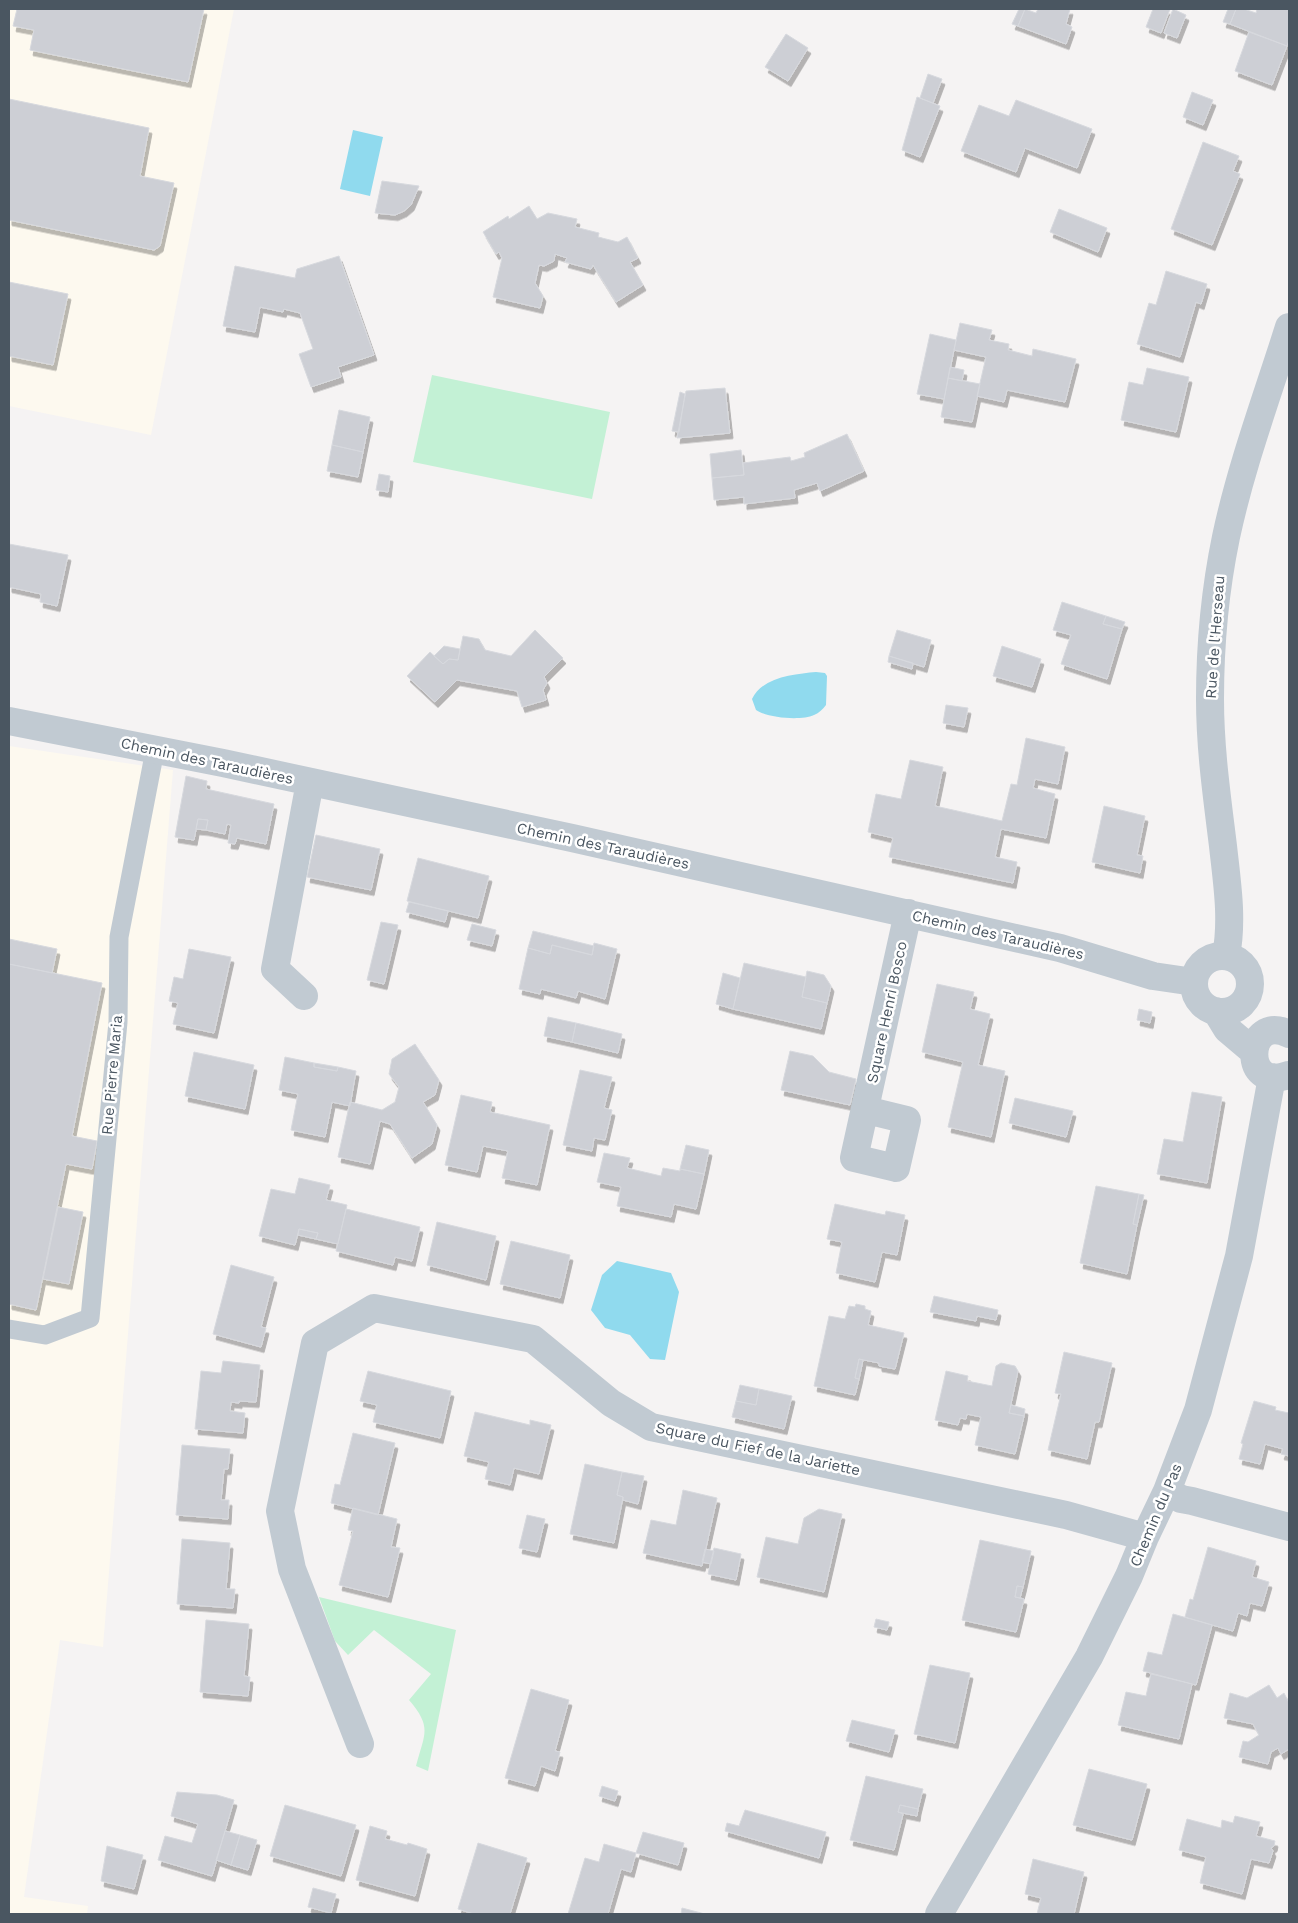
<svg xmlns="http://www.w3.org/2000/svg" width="1298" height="1923" font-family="'Work Sans',sans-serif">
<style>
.commercial{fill:#fdf9ef}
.green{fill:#c3f1d5}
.water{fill:#90daee}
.building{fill:#cdcfd5;stroke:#d7d9de;filter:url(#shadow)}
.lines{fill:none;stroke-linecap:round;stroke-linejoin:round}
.service{stroke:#c1cad2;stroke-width:19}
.minor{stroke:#c1cad2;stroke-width:28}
.labels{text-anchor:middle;stroke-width:5;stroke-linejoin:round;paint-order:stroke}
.street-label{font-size:15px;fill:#4a5661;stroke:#fff}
</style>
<defs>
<filter id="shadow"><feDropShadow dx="3" dy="5.5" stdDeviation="0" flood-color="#0004"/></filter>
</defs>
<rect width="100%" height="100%" fill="#f5f3f3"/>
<path class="commercial" d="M 9,9 L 234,9 L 151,435 L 9,406 Z
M 9,746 L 173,770 L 103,1647 L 60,1640 L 24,1897 L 88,1906 L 87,1914 L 9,1914 Z"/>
<path class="green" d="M 432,375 L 610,412 L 592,499 L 413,462 Z
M 319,1597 L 456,1630 L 428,1771 L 416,1766 C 424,1734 433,1728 409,1700 L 431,1674 L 374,1630 L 348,1655 L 335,1641 Z"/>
<path class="water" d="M 353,130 L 383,137 L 370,196 L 340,189 Z
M 816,672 L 825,673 L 827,676 L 826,705 C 823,709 819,713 814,715 C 801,721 768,718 756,710 L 752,699 C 762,677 795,674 816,672 Z
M 617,1261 L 671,1273 L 679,1292 L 665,1360 L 650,1359 L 630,1335 L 605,1328 L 591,1310 L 602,1275 Z"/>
<path class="building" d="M 17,9 L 204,9 L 188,82 L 30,50 L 34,30 L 13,26 Z
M 1019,9 L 1025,9 L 1018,26 L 1012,24 Z
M 1025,9 L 1036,13 L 1038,9 L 1070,9 L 1066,24 L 1072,27 L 1066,44 L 1018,26 Z
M 1153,9 L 1170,9 L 1161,33 L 1146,27 Z
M 1173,9 L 1186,15 L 1177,38 L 1164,33 Z
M 1228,9 L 1236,9 L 1230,24 L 1223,22 Z
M 1236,9 L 1244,9 L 1256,13 L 1257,9 L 1289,9 L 1289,40 L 1287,46 L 1230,24 Z
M 1249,32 L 1287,46 L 1272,85 L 1235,71 Z
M 786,34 L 808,48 L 788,81 L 765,67 Z
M 928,74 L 942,79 L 933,103 L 920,98 Z
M 1192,92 L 1213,100 L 1203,125 L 1183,117 Z
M 917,97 L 940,106 L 920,157 L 902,150 Z
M 9,99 L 149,128 L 140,176 L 174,183 L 160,246 L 154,250 L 140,247 L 9,220 Z
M 1016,100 L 1092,129 L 1077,168 L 1025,148 L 1016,172 L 961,151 L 979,105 L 1009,116 Z
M 1203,142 L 1239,156 L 1233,171 L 1240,174 L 1212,245 L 1171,229 Z
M 382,181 L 419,186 L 411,205 L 404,211 L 395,215 L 375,213 Z
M 529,206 L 537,219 L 548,213 L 577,219 L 575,227 L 599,233 L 598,237 L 618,242 L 627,237 L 638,258 L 630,262 L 643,285 L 616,302 L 593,265 L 591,269 L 565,262 L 567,258 L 555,254 L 554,261 L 544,266 L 539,265 L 535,283 L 543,296 L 540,308 L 493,297 L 502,258 L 499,252 L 496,254 L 483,232 L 508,216 L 509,219 Z
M 1059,209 L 1107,228 L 1098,252 L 1050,232 Z
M 339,256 L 374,355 L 338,367 L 341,377 L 311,387 L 299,354 L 313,349 L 300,313 L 284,309 L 283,312 L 260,307 L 255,332 L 223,326 L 235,266 L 295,278 L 297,269 Z
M 1166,271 L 1207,284 L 1201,304 L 1196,302 L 1180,357 L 1137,344 L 1149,303 L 1156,305 Z
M 9,282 L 68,294 L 53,365 L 9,356 Z
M 960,323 L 992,330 L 989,340 L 1009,344 L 1008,350 L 1032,356 L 1033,349 L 1076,359 L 1065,402 L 1007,390 L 1004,402 L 977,396 L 986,357 L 954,350 Z
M 930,334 L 956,340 L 944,399 L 917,394 Z
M 950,367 L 964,370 L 962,381 L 948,378 Z
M 1147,368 L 1189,377 L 1176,432 L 1121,420 L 1129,382 L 1143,385 Z
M 948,378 L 980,384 L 972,422 L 941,417 Z
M 725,388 L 730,433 L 677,438 L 686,391 Z
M 680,392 L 685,394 L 679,432 L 672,431 Z
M 339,410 L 370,417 L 363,452 L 332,445 Z
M 847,434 L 864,471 L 820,491 L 817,483 L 794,490 L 795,498 L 744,504 L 744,497 L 714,500 L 712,478 L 744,475 L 743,463 L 790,457 L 791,461 L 805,457 L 804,453 Z
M 332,445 L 363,452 L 358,477 L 327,471 Z
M 741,450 L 744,475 L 712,478 L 710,454 Z
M 379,474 L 390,476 L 388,492 L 376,490 Z
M 9,544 L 68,555 L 57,606 L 40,602 L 41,594 L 9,587 Z
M 1062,602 L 1106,616 L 1103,624 L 1122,629 L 1107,679 L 1061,664 L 1071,635 L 1053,630 Z
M 1106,616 L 1125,622 L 1122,629 L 1103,624 Z
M 535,630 L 563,658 L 544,677 L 547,683 L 543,690 L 546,700 L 522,707 L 517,691 L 457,680 L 435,702 L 407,676 L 430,652 L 443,664 L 449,659 L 458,660 L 463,636 L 479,639 L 485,650 L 511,656 Z
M 897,630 L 931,640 L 924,667 L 889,656 Z
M 444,646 L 460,649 L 458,660 L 449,659 L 443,664 L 434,656 Z
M 1002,646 L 1041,659 L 1032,687 L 993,676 Z
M 889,656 L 913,663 L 912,669 L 888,662 Z
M 946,705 L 968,708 L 964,727 L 943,723 Z
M 1026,738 L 1065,747 L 1058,784 L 1035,779 L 1033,788 L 1055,794 L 1046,838 L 1001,829 L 995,857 L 1017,862 L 1013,883 L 889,857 L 893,838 L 868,832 L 876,794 L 901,799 L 910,760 L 943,767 L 935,806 L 1002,821 L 1011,784 L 1017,785 Z
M 186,776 L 207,781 L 206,789 L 274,804 L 266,844 L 237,838 L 235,844 L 228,843 L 231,825 L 227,824 L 225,834 L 206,830 L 208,820 L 198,819 L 194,840 L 175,837 Z
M 1104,806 L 1145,816 L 1137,855 L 1143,856 L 1140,873 L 1092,862 Z
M 198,819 L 208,820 L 206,830 L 196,829 Z
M 316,835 L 380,849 L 371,890 L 307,877 Z
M 418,858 L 489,876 L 478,918 L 407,901 Z
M 409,902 L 448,911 L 445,922 L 406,912 Z
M 381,922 L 398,925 L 384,984 L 367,980 Z
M 472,924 L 496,930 L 492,946 L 467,940 Z
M 533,931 L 594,946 L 592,955 L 552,945 L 550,954 L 528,948 Z
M 9,939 L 57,949 L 52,973 L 9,964 Z
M 594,943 L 617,949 L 605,999 L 578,991 L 576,998 L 541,989 L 540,994 L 519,989 L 528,948 L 550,954 L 552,945 L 592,955 Z
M 189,949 L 231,957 L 214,1033 L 173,1024 L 178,1003 L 169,1001 L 174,977 L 183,979 Z
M 744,963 L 806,977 L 802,997 L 827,1003 L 821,1029 L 733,1009 Z
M 9,964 L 102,983 L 72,1136 L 97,1141 L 92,1169 L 66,1164 L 36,1310 L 9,1304 Z
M 807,971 L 824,975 L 831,986 L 827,1003 L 802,997 Z
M 723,973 L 740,978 L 733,1009 L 716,1004 Z
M 937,984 L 974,992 L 970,1009 L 990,1014 L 978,1065 L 1005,1071 L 991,1137 L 948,1127 L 963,1062 L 922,1052 Z
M 1139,1009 L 1152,1012 L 1150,1023 L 1137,1020 Z
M 548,1017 L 576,1023 L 572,1042 L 544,1036 Z
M 576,1023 L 622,1034 L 618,1053 L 572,1042 Z
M 415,1044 L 439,1080 L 435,1095 L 423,1102 L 437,1125 L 432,1144 L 412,1158 L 390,1124 L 380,1121 L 370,1164 L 338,1157 L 350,1102 L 382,1110 L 395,1102 L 399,1087 L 389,1074 L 392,1059 Z
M 790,1051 L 813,1056 L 829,1072 L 856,1079 L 850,1105 L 781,1090 Z
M 194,1052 L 254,1065 L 245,1109 L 185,1096 Z
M 285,1057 L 314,1063 L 314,1067 L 337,1071 L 338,1067 L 356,1071 L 350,1106 L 332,1102 L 325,1137 L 291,1130 L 298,1094 L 279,1090 Z
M 314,1063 L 338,1067 L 337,1071 L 314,1067 Z
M 580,1070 L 612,1077 L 604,1108 L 612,1110 L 605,1140 L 594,1138 L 592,1151 L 563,1145 Z
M 1192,1092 L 1222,1097 L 1207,1183 L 1157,1174 L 1164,1139 L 1183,1142 Z
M 461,1095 L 492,1102 L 490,1112 L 550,1125 L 537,1185 L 502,1178 L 508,1151 L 483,1146 L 477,1172 L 445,1165 Z
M 1015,1098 L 1073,1111 L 1066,1137 L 1009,1123 Z
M 686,1145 L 709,1150 L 704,1174 L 680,1169 Z
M 604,1153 L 630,1158 L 627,1168 L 661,1176 L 663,1168 L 680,1171 L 680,1169 L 704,1174 L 696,1209 L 674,1204 L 671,1217 L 617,1206 L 621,1187 L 597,1182 Z
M 299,1178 L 330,1185 L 326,1200 L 347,1205 L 338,1244 L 316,1239 L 318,1233 L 299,1229 L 295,1245 L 259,1236 L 271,1189 L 295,1194 Z
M 1096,1186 L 1139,1194 L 1133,1224 L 1137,1225 L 1127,1274 L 1080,1263 Z
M 1139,1194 L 1144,1195 L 1137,1225 L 1133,1224 Z
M 835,1204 L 885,1215 L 886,1211 L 905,1215 L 897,1255 L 882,1252 L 875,1282 L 836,1273 L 842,1242 L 827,1239 Z
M 58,1207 L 83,1212 L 69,1284 L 43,1279 Z
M 346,1209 L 420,1227 L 412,1261 L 395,1257 L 393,1265 L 336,1251 Z
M 437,1222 L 496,1236 L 486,1280 L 427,1265 Z
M 299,1229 L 318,1233 L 316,1239 L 298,1235 Z
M 511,1241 L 570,1255 L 560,1298 L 500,1284 Z
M 231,1265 L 274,1277 L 261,1327 L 266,1328 L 261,1347 L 213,1334 Z
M 934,1296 L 998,1310 L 996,1320 L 977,1316 L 976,1321 L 930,1312 Z
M 856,1304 L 865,1306 L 865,1309 L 871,1311 L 868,1325 L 904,1333 L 895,1369 L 879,1366 L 879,1363 L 859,1359 L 855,1378 L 859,1379 L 855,1395 L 814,1386 L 829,1316 L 845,1319 L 849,1306 L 855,1307 Z
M 1064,1352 L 1112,1363 L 1099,1422 L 1095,1422 L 1087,1459 L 1048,1450 L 1061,1394 L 1055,1393 Z
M 859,1359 L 863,1360 L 859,1379 L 855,1378 Z
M 223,1361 L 260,1365 L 256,1402 L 239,1401 L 239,1403 L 231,1402 L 230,1411 L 245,1413 L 243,1433 L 195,1429 L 201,1371 L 221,1373 Z
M 1001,1363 L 1015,1366 L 1018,1371 L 1009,1413 L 1024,1416 L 1015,1454 L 975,1445 L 981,1417 L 967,1414 L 966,1419 L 960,1418 L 958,1425 L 935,1420 L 946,1371 L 968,1376 L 967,1381 L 992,1386 L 996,1366 Z
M 368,1371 L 451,1391 L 440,1438 L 373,1422 L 377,1405 L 360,1401 Z
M 740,1385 L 759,1389 L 756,1405 L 736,1401 Z
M 759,1389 L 792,1396 L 784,1429 L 732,1417 L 736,1401 L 756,1405 Z
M 1254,1401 L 1276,1407 L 1275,1410 L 1289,1413 L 1289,1456 L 1281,1454 L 1283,1449 L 1265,1444 L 1260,1464 L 1239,1459 L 1243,1444 L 1241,1443 Z
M 1011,1405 L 1025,1409 L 1024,1416 L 1009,1413 Z
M 475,1412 L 530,1425 L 530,1420 L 551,1425 L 539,1474 L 514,1468 L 510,1485 L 485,1479 L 489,1462 L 464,1456 Z
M 353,1433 L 395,1443 L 378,1515 L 331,1503 L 335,1484 L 340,1485 Z
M 182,1445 L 230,1449 L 228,1469 L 224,1469 L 221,1500 L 229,1500 L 228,1519 L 176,1515 Z
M 585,1464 L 622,1472 L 617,1495 L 623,1497 L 614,1543 L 570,1534 Z
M 622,1472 L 644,1476 L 638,1504 L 623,1500 L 623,1497 L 617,1495 Z
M 683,1490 L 717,1498 L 702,1566 L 643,1553 L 651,1520 L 676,1525 Z
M 353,1508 L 397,1519 L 391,1547 L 400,1548 L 388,1597 L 339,1585 L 353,1531 L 348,1530 Z
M 819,1509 L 842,1514 L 824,1592 L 757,1577 L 766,1537 L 798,1544 L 804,1518 Z
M 527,1515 L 545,1519 L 537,1552 L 519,1548 Z
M 182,1539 L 230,1543 L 226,1589 L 235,1589 L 233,1608 L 177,1604 Z
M 980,1540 L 1031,1551 L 1023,1587 L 1017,1586 L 1015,1597 L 1024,1599 L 1016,1632 L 962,1620 Z
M 1208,1547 L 1256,1561 L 1252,1577 L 1269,1582 L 1262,1606 L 1250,1603 L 1247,1616 L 1238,1613 L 1233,1631 L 1185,1617 L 1190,1599 L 1193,1600 Z
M 714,1548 L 741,1554 L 736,1580 L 708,1574 Z
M 705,1549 L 714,1551 L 711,1564 L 702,1562 Z
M 1017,1586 L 1023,1587 L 1020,1598 L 1015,1597 Z
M 1173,1614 L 1212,1625 L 1196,1685 L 1143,1671 L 1148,1652 L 1162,1655 Z
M 876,1619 L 889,1622 L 887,1630 L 874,1627 Z
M 206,1620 L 249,1624 L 244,1676 L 250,1677 L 248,1696 L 200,1692 Z
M 930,1665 L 970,1673 L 955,1743 L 914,1734 Z
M 1151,1674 L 1192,1684 L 1179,1739 L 1118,1725 L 1126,1692 L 1146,1696 Z
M 1269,1685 L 1277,1698 L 1284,1693 L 1289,1703 L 1289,1749 L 1281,1754 L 1278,1748 L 1271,1752 L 1268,1764 L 1239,1757 L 1243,1741 L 1248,1742 L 1259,1735 L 1253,1724 L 1224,1718 L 1230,1693 L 1247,1698 Z
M 531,1689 L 569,1700 L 555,1751 L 560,1752 L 555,1771 L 541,1766 L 535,1786 L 505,1778 Z
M 852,1720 L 895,1730 L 889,1752 L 846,1741 Z
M 1089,1769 L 1147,1784 L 1132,1840 L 1073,1825 Z
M 866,1776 L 923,1789 L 918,1809 L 900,1805 L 898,1812 L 903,1814 L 894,1850 L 850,1840 Z
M 602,1786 L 618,1791 L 615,1801 L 599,1796 Z
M 177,1792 L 217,1795 L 234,1800 L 212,1876 L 158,1860 L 165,1836 L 192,1843 L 198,1824 L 171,1816 Z
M 285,1805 L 356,1825 L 341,1876 L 270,1856 Z
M 900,1805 L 918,1809 L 917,1816 L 898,1812 Z
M 745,1810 L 826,1832 L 819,1858 L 725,1831 L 727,1823 L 739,1826 Z
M 1235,1816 L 1260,1822 L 1256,1836 L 1275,1841 L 1274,1846 L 1271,1848 L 1273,1851 L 1269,1863 L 1251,1859 L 1242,1894 L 1200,1883 L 1206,1857 L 1179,1850 L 1187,1819 L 1221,1828 L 1222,1820 L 1233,1823 Z
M 370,1826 L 387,1831 L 385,1839 L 407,1845 L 408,1843 L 427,1849 L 415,1896 L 356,1880 Z
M 225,1831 L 240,1835 L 231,1865 L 216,1860 Z
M 643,1832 L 684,1843 L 678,1865 L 636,1853 Z
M 240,1835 L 257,1840 L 248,1870 L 231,1865 Z
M 478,1843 L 527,1858 L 510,1914 L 474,1914 L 458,1909 Z
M 604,1844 L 636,1853 L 631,1872 L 621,1869 L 608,1914 L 568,1914 L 585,1858 L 599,1862 Z
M 107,1846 L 143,1855 L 134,1889 L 101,1881 Z
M 1033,1859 L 1084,1872 L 1074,1914 L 1037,1914 L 1041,1898 L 1025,1894 Z
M 313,1888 L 336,1894 L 331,1913 L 308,1907 Z
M 682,1908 L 705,1914 L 681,1914 Z"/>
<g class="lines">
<path class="service" d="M 9,1329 L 45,1335 L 90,1318 L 118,1022 L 119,937 L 155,750"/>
<path class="minor" d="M 9,721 L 223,763 L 572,838 L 1060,948 L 1153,976 L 1194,982
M 1226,956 C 1233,919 1227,883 1223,846 C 1217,797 1210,749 1210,699 C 1210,646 1215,590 1226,537 C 1241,466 1267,397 1289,327
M1194 984a28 28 0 1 1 56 0a28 28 0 1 1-56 0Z
M 304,996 L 275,969 L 310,782
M 1216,1011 L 1227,1029 L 1253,1051
M 1288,1075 C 1241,1093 1245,1012 1289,1034
M 866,1110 L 907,1120 L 896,1168 L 854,1158 L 908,913
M 1167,1491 L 1181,1499 L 1192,1501 L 1289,1527
M 360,1744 L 292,1569 L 280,1511 L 315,1343 L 374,1308 L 533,1339 L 611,1403 L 651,1427 L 1066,1515 L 1145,1537
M 939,1914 L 1089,1657 L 1129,1576 L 1145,1537 L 1167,1491 L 1198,1410 L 1239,1256 L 1272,1077"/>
</g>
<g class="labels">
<g class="street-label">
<text transform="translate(1215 637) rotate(-86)" y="5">Rue de l'Herseau</text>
<text transform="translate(207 761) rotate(12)" y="5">Chemin des Taraudières</text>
<text transform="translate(603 846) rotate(12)" y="5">Chemin des Taraudières</text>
<text transform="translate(998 935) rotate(13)" y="5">Chemin des Taraudières</text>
<text transform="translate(887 1012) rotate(-78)" y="5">Square Henri Bosco</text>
<text transform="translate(112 1075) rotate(-85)" y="5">Rue Pierre Maria</text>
<text transform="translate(758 1449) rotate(12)" y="5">Square du Fief de la Jariette</text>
<text transform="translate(1156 1515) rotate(-67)" y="5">Chemin du Pas</text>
</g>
</g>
<rect width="1298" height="1923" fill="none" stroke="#4a5661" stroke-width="20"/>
</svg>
